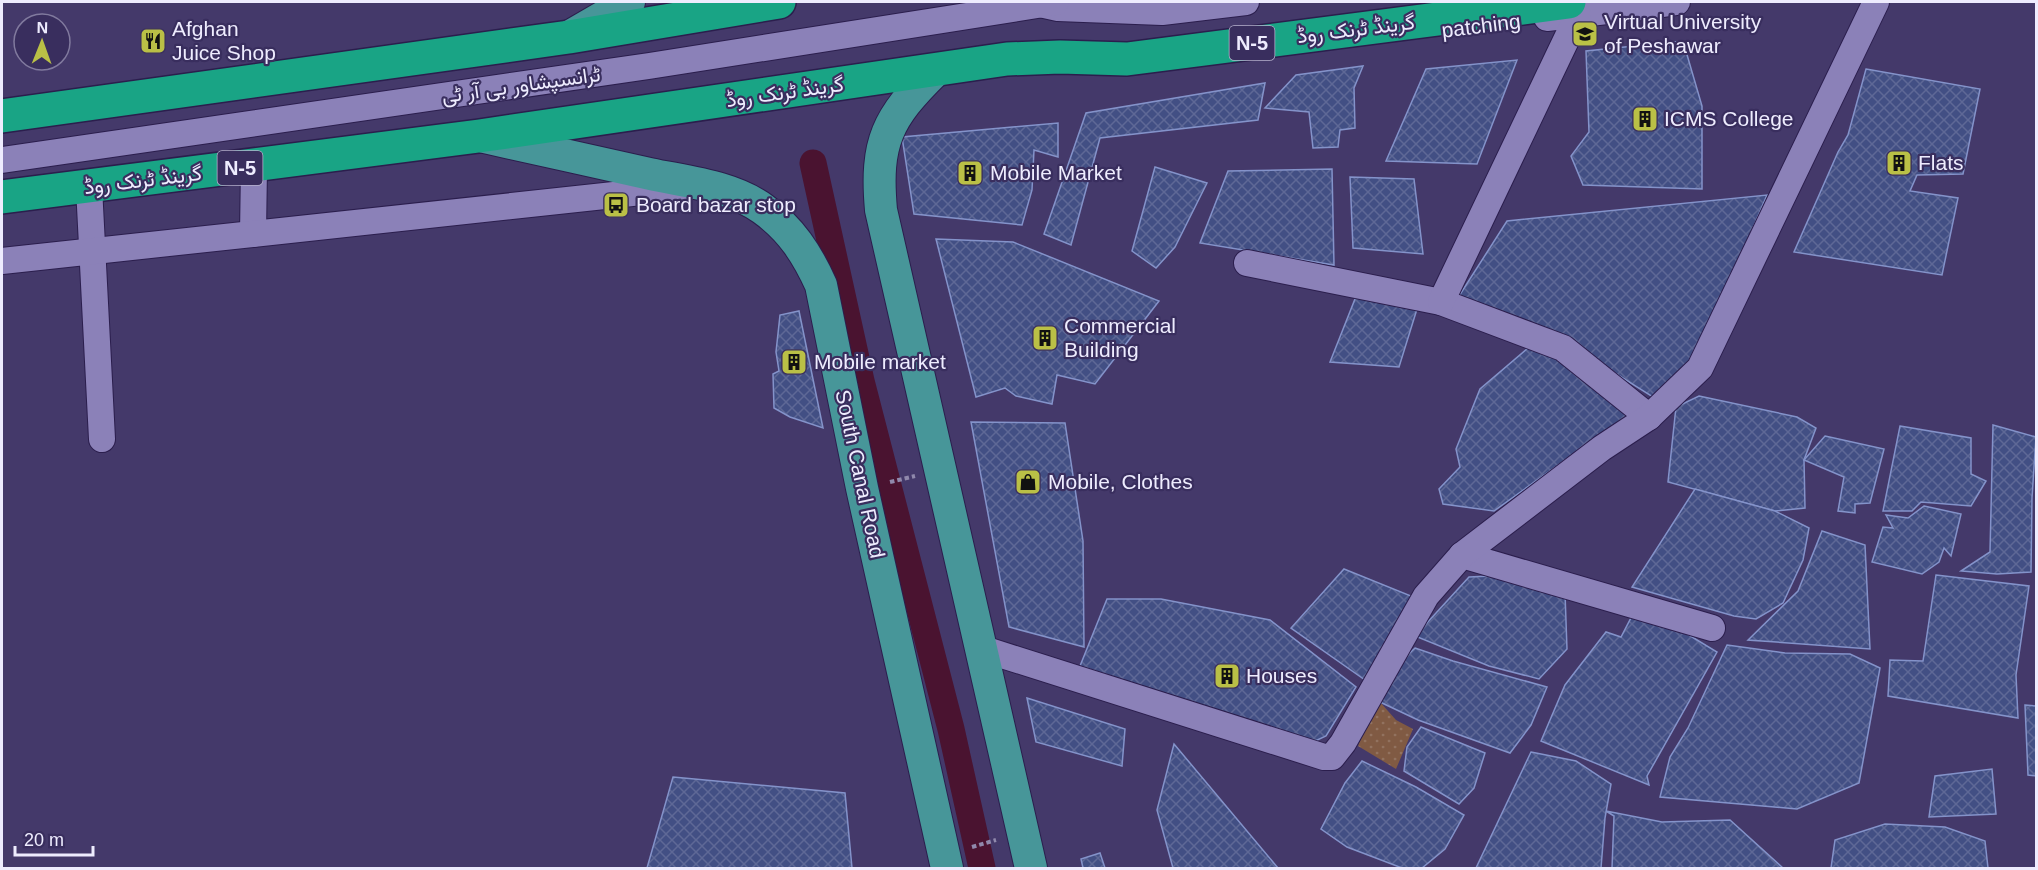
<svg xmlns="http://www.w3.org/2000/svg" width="2038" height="870" font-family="Arial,Vazirmatn,sans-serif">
	<defs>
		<pattern id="grass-dots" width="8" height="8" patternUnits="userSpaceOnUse" patternTransform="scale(1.5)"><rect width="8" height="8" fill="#805a43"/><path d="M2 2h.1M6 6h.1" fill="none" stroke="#92725f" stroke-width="1.8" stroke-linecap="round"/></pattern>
		<pattern id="building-cross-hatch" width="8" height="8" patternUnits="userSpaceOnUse" patternTransform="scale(1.5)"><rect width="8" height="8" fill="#424f84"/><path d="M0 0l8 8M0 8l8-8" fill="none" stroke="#5e6896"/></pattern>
	</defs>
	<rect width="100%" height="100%" fill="#44396a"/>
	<path fill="url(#grass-dots)" d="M1380,702l16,18 17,9 -17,40 -38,-23 13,-37z"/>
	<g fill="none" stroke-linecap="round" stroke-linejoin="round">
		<path stroke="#4a1330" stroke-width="27" d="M813,163l48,218 90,348 31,139"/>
	</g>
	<g fill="url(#building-cross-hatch)" stroke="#8493ca" stroke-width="1.5">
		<path d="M1683,41l19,65v83l-119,-4 -12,-29 18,-24 -3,-81z"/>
		<path d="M1517,60l-40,104 -91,-3 40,-92z"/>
		<path d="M1363,66l-9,22 1,40 -15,2 -2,17 -25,1 -4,-36 -44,-4 31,-33z"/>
		<path d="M1866,69l114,20 -17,85 -46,1 -7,16 48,7 -16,77 -148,-23 44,-100 10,-17z"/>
		<path d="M1265,83l-7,37 -158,18 -29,107 -27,-11 42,-121z"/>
		<path d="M1058,123v34l-24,-7 -2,40 -10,35 -108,-11 -12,-77z"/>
		<path d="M1155,167l52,16 -32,64 -19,21 -24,-17z"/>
		<path d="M1332,169l2,96 -134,-22 28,-72z"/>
		<path d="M1350,177l64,2 9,75 -70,-6z"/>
		<path d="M1767,195l-80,187 -31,17 -57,-36 -140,-67 48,-75z"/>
		<path d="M936,239l77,3 146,59 -64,83 -38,-9 -5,29 -36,-8 -11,-8 -29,9z"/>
		<path d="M1357,294l60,15 -18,58 -69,-5z"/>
		<path d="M799,311l24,117 -33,-11 -16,-9 -1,-34 6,-3 -3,-19 4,-37z"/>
		<path d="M1528,348l44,7 66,53 -144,103 -51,-7 -4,-15 21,-22 -4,-18 24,-60z"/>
		<path d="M1699,396l98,21 19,11 -12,32 1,48 -30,3 -107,-29 8,-75z"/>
		<path d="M971,422l94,1 18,118 1,106 -75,-20z"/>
		<path d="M1993,425l43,12 -4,61 -1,74 -34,2 -36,-3 29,-19z"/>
		<path d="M1900,426l71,12v36l15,7 -15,25 -50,-4 -9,9h-29z"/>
		<path d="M1825,436l59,13 -14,54 -15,1v9l-17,-2 6,-34 -40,-17z"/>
		<path d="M1695,489l80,22 34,17 -6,32 -20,43 -27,16 -22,-3 -102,-29z"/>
		<path d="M1924,506l37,8 -10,42 -7,-8 -5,14 -17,12 -50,-12 11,-35 10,1 -7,-13 22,3z"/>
		<path d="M1822,531l43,14 5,104 -122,-9 50,-49z"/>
		<path d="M1344,569l72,29 -51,82 -74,-52z"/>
		<path d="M1512,575l53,18 2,56 -28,30 -50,-13 -74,-30 54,-59z"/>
		<path d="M1936,575l93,11 -13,89 2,43 -130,-22 2,-36 33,1z"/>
		<path d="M1107,599h54l109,21 86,67 -30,49 -15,7 -231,-77z"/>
		<path d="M1633,614l41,12 43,26 -70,124 2,9 -108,-44 24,-56 41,-53 15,5z"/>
		<path d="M1727,645l58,8 65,1 30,14 -21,115 -62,26 -137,-12 10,-40 18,-29z"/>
		<path d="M1415,648l38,13 94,26 -16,38 -21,28 -92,-33 -38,-18 12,-32z"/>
		<path d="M1027,698l98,31 -3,37 -86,-24z"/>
		<path d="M2025,705l11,1v70l-8,-1z"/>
		<path d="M1421,727l64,26 -11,35 -15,16 -55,-33 3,-24z"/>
		<path d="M1174,744l104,124h-105l-16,-58z"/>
		<path d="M1531,752l45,9 35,23 -6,34 -4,50h-125z"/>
		<path d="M1362,761l54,26 48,28 -19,34 -23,19h-20l-55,-21 -26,-18 24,-46z"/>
		<path d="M1992,769l4,45 -67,3 6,-41z"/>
		<path d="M673,777l172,16 7,75h-205z"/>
		<path d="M1606,811l56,11 68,-2 53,48h-171l2,-52z"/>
		<path d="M1885,824l60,3 40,14 3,27h-157l4,-28z"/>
		<path d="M1100,853l5,15h-22l-2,-9z"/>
	</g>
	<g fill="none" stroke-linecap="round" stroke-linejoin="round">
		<g stroke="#2b1e4d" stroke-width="28">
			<g id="minor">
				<path d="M1040,4l18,4 104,4 84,-10"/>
				<path d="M1650,6l27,-4"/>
				<path d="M1547,18l103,-12v-4"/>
				<path d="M2,160l647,-94 407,-64"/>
				<path d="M89,187l13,252"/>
				<path d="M253,234l1,-67"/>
				<path d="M2,261l686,-74"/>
				<path d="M1247,263l194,39 122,46 86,69"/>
				<path d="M1441,302l137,-287"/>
				<path d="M1462,555l250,73"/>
				<path d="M980,648l344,109h8l11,-14 83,-147 36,-41 140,-107 47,-31 51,-49 176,-366"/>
			</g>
		</g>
		<g stroke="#2b1e4d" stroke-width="34">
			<g id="major">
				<path d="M572,35l57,-33"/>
				<path d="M935,71c-48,47 -60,71 -54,139l150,658"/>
				<path d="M484,137c55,12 111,25 166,37 37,8 82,12 113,35 28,20 44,45 58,76l41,203 85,380"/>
			</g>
		</g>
		<g stroke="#2b1e4d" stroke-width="36">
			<g id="highway">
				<path d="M2,116l567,-79 210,-35"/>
				<path d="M2,197l477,-61 528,-77 53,-2 67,2 442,-57"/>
			</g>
		</g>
		<g stroke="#9089ac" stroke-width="4" stroke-dasharray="4.5 3" stroke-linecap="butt">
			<path d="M890,482l25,-6"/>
			<path d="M972,847l24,-7"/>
		</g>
		<use href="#minor" stroke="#8b81b8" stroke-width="26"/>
		<use href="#major" stroke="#479699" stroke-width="32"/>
		<use href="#highway" stroke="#19a485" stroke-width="33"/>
	</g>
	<defs>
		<g id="university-square" transform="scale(1.35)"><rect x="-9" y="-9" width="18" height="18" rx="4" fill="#bac046" stroke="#392e5e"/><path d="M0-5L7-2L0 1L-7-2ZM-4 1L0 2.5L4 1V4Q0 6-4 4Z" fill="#111"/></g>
		<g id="restaurant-square" transform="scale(1.35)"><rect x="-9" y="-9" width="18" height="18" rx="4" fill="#bac046" stroke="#392e5e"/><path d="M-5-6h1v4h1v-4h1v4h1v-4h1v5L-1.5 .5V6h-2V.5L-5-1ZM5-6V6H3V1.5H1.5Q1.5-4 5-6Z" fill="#111"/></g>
		<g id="building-square" transform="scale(1.35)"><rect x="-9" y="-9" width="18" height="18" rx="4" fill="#bac046" stroke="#392e5e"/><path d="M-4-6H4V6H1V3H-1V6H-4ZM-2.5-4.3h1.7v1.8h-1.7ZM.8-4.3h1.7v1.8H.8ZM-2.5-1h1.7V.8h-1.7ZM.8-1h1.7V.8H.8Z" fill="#111"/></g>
		<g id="bus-square" transform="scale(1.35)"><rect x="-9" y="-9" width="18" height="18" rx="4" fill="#bac046" stroke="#392e5e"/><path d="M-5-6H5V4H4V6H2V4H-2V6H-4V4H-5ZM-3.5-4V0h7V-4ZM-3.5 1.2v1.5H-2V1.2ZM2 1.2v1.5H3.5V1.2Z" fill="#111"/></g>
		<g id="shop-square" transform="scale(1.35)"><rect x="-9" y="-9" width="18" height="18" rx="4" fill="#bac046" stroke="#392e5e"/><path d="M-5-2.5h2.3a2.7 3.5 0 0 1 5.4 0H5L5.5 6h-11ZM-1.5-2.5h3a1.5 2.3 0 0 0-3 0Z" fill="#111"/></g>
	</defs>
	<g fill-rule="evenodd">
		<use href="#university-square" x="1585" y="34"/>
		<use href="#restaurant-square" x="153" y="41"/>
		<use href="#building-square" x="1645" y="119"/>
		<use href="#building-square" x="1899" y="163"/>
		<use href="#building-square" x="970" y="173"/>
		<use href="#bus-square" x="616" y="205"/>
		<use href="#building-square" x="1045" y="338"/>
		<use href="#building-square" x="794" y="362"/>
		<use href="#shop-square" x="1028" y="482"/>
		<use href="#building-square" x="1227" y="676"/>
	</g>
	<g text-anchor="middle" stroke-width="4.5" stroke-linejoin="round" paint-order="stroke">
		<g fill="#392e5e" stroke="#b8b3ce" stroke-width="1.5">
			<rect x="1229.5" y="26" width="45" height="34" rx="4.5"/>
			<rect x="217.5" y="151" width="45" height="34" rx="4.5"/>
		</g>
		<g font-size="20" font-weight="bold" fill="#eeecfe">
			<text x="1252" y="50">N-5</text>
			<text x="240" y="175">N-5</text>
		</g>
		<g font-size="21" fill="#eeecfe" stroke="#392e5e" text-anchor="start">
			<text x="1604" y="29">Virtual University<tspan x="1604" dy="24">of Peshawar</tspan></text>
			<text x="172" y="36">Afghan<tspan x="172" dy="24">Juice Shop</tspan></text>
			<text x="1664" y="126">ICMS College</text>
			<text x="1918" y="170">Flats</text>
			<text x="990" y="180">Mobile Market</text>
			<text x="636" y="212">Board bazar stop</text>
			<text x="1064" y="333">Commercial<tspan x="1064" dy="24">Building</tspan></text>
			<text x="814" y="369">Mobile market</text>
			<text x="1048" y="489">Mobile, Clothes</text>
			<text x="1246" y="683">Houses</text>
		</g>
		<g font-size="21" fill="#eeecfe" stroke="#392e5e">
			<text transform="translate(1481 26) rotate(-7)" y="7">patching</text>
			<text transform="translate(1356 29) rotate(-7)" y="7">گرینڈ ٹرنک روڈ</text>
			<text transform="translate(521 85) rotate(-8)" y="7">ٹرانسپشاور بی آر ٹی</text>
			<text transform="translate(785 92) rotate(-8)" y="7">گرینڈ ٹرنک روڈ</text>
			<text transform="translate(143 180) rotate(-7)" y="7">گرینڈ ٹرنک روڈ</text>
			<text transform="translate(860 474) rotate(78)" y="7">South Canal Road</text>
		</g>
	</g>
	<rect width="2038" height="870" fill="none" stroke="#eeecfe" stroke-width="6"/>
	<g transform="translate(42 42) rotate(1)"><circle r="28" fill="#392e5e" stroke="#817a9e" stroke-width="1.5"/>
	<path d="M0-4.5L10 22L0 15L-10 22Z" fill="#bac046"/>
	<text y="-9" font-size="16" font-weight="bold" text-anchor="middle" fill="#eeecfe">N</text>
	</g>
	<path d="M15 846v9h78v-9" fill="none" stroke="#eeecfe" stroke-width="3"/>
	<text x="24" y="846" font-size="18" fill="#eeecfe" stroke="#392e5e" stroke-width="4.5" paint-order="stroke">20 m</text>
</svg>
